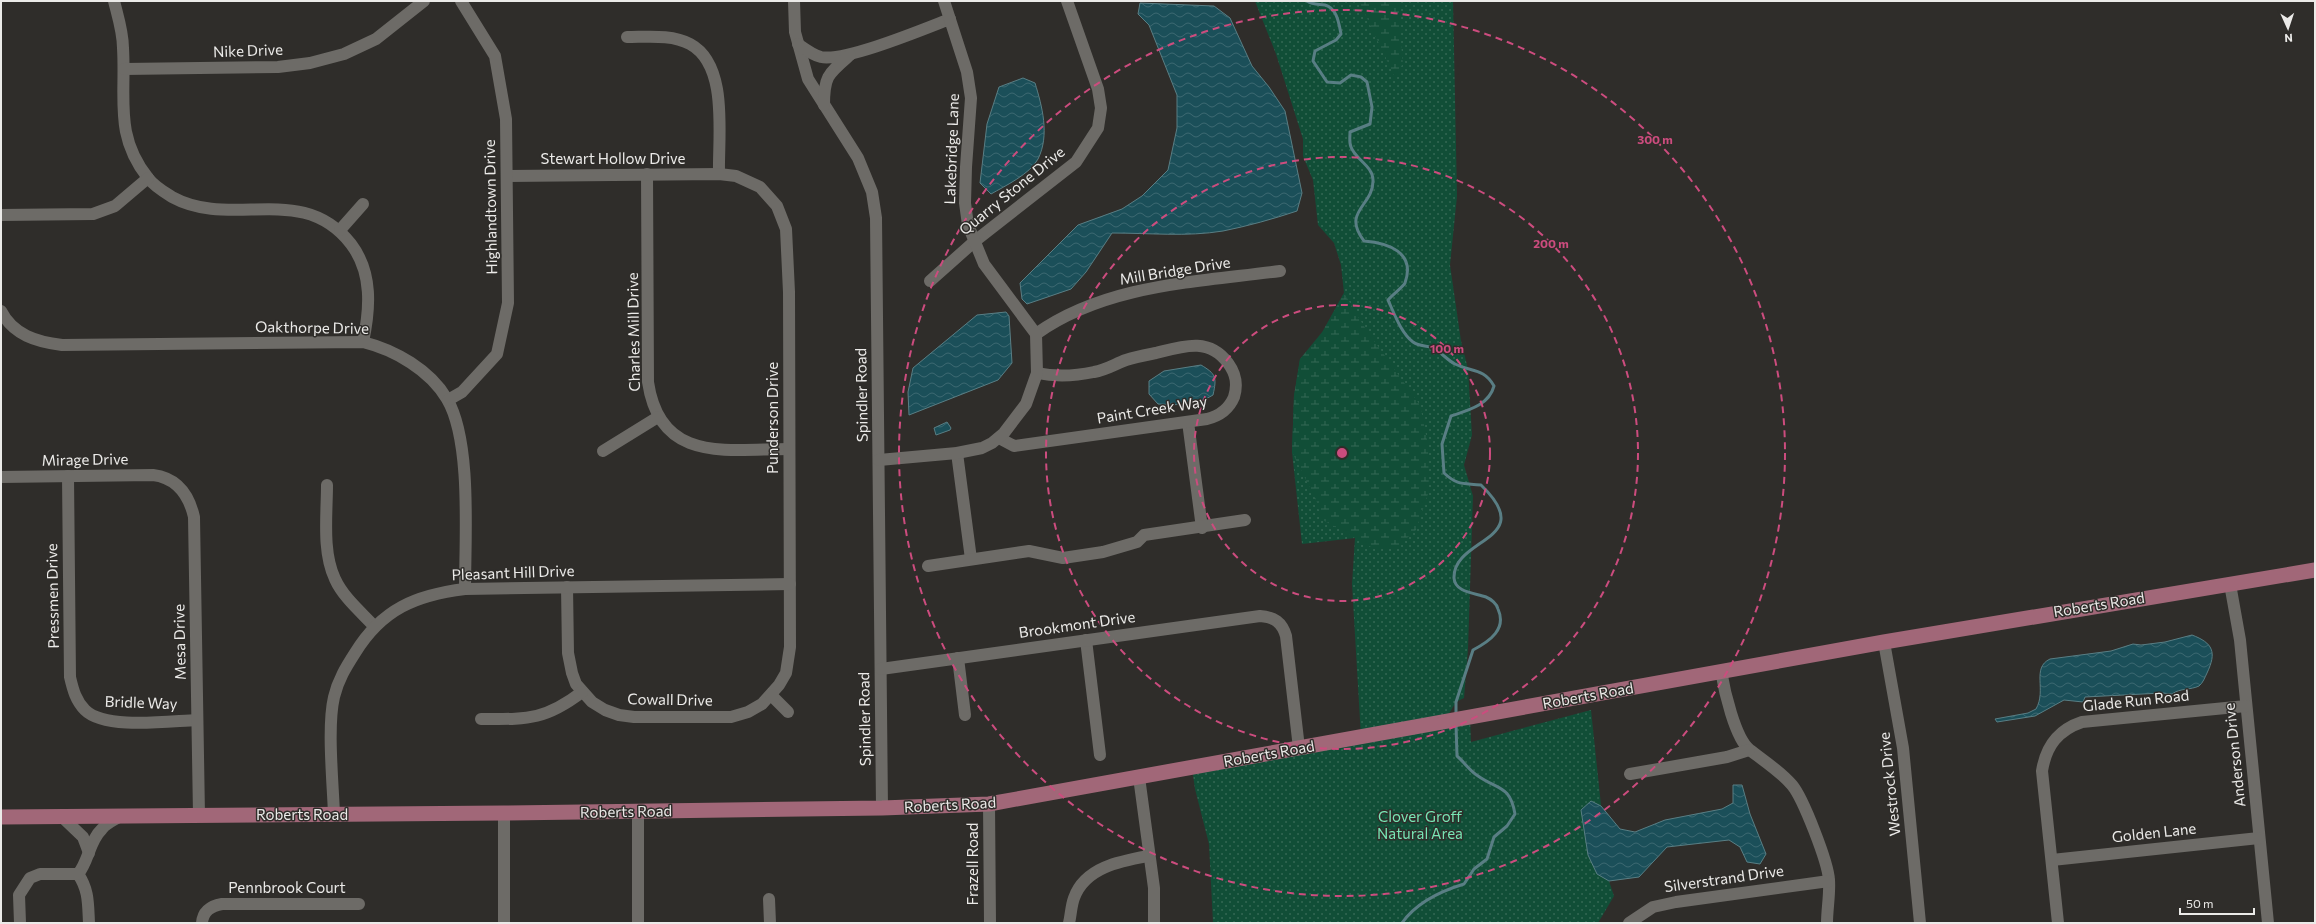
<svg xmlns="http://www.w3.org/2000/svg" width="2316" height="924" font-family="Commissioner,sans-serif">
	<defs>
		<pattern id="grass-dots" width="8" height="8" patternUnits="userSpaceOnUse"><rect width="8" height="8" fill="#114e37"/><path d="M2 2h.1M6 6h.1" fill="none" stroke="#346854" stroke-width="1.8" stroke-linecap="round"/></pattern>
		<pattern id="wetland-marsh" width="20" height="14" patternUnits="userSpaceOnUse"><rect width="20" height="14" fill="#114e37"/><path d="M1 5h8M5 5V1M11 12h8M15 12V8" fill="none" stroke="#346854"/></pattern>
		<pattern id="water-waves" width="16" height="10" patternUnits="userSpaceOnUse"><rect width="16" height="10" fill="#1b4f59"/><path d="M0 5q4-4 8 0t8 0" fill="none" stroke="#3c6871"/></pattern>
	</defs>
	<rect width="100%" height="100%" fill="#2f2d2a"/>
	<path fill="url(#grass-dots)" d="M1255,1h198l4,195 -7,69 11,76 7,28 4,66 -8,30 9,31 -5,153 -4,49 -8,4 -12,20 26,-4 1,24 120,-32 18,171 5,15 -16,27h-385l-4,-79 -14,-55 -3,-21 169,-31 -9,-153 3,-46 -53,6 -10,-92 2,-56 6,-37 18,-19 26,-47 -3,-28 -7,-22 -16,-18 -5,-45 -10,-24v-17l-27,-85z"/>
	<g fill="url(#wetland-marsh)">
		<path d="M1359,1h42l-1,34 3,28 -8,15z"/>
		<path d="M1344,293l21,35 55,77 8,40 1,46 -13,39 -19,17h-26l-50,-28 -4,-17 -25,-50 2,-56 6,-37 23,-28z"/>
	</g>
	<g fill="url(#water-waves)" stroke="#597e84">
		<path d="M1140,3l74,3 16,12 22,48 17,21 16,24 17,82 -5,18c-24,8 -49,15 -74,20 -36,6 -74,2 -111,2l-26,39 -15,17 -44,15 -5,-5 -2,-16 58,-58 44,-16 20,-13 26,-26 9,-42v-33l-28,-70 -11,-11z"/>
		<path d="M1023,78l12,5c7,23 15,52 3,76 -8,15 -33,27 -47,35l-11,-11 7,-59 12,-37z"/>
		<path d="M1006,312l3,4 3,47 -14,17 -89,35 -1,-23 5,-24 64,-53z"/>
		<path d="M1201,365c15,9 16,12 12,30 -18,11 -34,10 -55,9l-9,-10v-13l15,-10z"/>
		<path d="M947,422l4,6 -1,2 -14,5 -2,-7z"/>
		<path d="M2192,635c21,8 25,17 15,38 -2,4 -4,10 -8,13 -8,4 -19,2 -27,8l-10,-1 -77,4 -2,5 -19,-2 -29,16 -38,6 -2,-3 33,-6 8,-4c11,-19 -5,-41 14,-50l61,-8 22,-7 8,1 24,-3z"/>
		<path d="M1733,785h9l8,29 16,40 -6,10 -13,-2 -7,-15 -11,-7 -62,7 -28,30 -30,4 -12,-7 -9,-19 -7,-45 10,-9 10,5 19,23 15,3 30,-12 57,-11 11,-6z"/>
	</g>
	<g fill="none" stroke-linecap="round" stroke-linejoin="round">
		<g stroke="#597e84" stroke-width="3">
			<path d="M1307,1c6,4 11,3 18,4 12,3 14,19 16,29l-5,6 -21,11 -2,10 14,21 13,1 11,-8 10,2 6,5 5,25 -2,17 -20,8c0,5 -1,11 1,15 4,12 22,19 22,33 1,26 -32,31 -9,61 24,2 52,11 41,42 -1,3 -14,13 -17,17 6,13 13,33 25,42 7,5 13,3 20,6 8,4 14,12 22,16 16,8 29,4 39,22 -5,19 -25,24 -43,30l-9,28 2,29c14,13 19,10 37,12 58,56 -28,52 -27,93 1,15 22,15 32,19 5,2 11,7 12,12 9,20 -8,32 -25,41l-17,52v12"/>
			<path d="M1402,923c14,-20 39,-32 62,-39l10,-15 13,-10 7,-22 13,-11 8,-12c-5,-29 -17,-24 -37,-38 -8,-5 -14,-14 -21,-20l-1,-32"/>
		</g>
		<g stroke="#6d6b67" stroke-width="12">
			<path d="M114,1c4,16 9,31 9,47 3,51 -9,87 25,130 6,8 16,14 24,19 60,33 130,-16 179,47 22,29 19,65 12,98"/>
			<path d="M794,1l1,31 13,47 50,79 14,34 4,26 6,590"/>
			<path d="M627,37c20,0 45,-3 63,7 39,21 28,92 29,130"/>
			<path d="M798,44c7,5 15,11 23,13 24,5 103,-28 129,-38"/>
			<path d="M124,69l154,-2 32,-4 34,-9 32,-15 48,-38"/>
			<path d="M824,105c0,-29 4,-31 26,-50"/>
			<path d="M647,174l1,208c12,82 79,67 141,67"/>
			<path d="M507,176l212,-2 17,2 24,11 17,19 9,23 3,63 1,355 -4,26 -7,12 -17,19 -14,8 -17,5h-97l-15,-2 -14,-5 -13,-8 -16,-18 -4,-11 -4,-20 -1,-66"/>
			<path d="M1,215l92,-1 22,-8 33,-28"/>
			<path d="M340,230l23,-26"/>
			<path d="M930,281l45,-40 101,-79 22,-34 3,-20 -3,-19 -31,-88"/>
			<path d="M1,311c12,24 36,31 61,34l301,-3c32,8 67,28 84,57 25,42 18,140 18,190"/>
			<path d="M1036,334c70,-50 162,-52 244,-63"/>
			<path d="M448,400l14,-8 35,-38 11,-51 -2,-184 -11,-63 -34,-55"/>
			<path d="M1188,422l14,106"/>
			<path d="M999,438l15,8 193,-27c12,-3 22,-10 27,-22 4,-13 2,-23 -6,-34 -19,-26 -45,-17 -72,-10 -10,2 -21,4 -30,7 -11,4 -20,10 -32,12 -19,4 -38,5 -57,1"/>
			<path d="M603,451l55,-34"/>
			<path d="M957,453l14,106"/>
			<path d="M879,460l78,-7 25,-5 10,-5 12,-10 22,-29 11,-31 -1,-39 -52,-70 -16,-39 -3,-22 1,-36 5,-69 -4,-26 -23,-71"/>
			<path d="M68,476l2,201c3,13 6,24 15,33 20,20 84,11 112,10"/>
			<path d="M1,477l152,-2c24,3 36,20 41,42l5,298"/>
			<path d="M327,485c0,29 -5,67 8,94 8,18 26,33 39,47"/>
			<path d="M928,566l101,-15 34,7 40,-6 34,-10 7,-7 101,-15"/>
			<path d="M2230,584l10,56 28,283"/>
			<path d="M1086,640l14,115"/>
			<path d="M1884,642l19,106 17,175"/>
			<path d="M958,658l7,57"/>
			<path d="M881,669l379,-53c14,1 22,6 26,20l13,112"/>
			<path d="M1721,671c3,18 14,68 29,79 14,11 30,21 42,35 11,13 36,77 37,95 1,14 -2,29 -2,43"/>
			<path d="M771,695l17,17"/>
			<path d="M481,719c45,0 63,2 101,-27"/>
			<path d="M1630,774l97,-17 22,-7"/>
			<path d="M1139,777l15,111v35"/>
			<path d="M989,804l1,119"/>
			<path d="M638,812v111"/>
			<path d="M504,813v110"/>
			<path d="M334,815c-1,-32 -7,-88 0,-118 4,-17 12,-30 21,-44 27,-44 61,-58 110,-64l325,-5"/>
			<path d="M61,816l22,21 6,16"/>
			<path d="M2052,860l207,-22"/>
			<path d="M78,874c11,16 10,30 11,49"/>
			<path d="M769,899l1,24"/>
			<path d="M20,923l-1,-28 11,-17 10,-4h38c11,-13 11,-33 24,-45 4,-6 13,-9 18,-13"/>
			<path d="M202,923c1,-12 9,-17 20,-19h137"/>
			<path d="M1069,923c2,-8 2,-17 5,-25 11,-31 47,-37 75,-42"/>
			<path d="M1629,923l24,-16 23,-5 153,-21"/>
			<path d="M2058,923l-16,-152c4,-25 16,-41 40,-49l164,-16"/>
		</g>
		<path stroke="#a16778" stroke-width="15" d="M1,817l503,-4 378,-5 107,-4 895,-162 431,-72"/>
	</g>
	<g fill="none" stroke="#cc4c7e" stroke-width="2" stroke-dasharray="7 5">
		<circle cx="1342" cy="453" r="148"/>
		<circle cx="1342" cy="453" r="296"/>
		<circle cx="1342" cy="453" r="443"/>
	</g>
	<g text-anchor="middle" stroke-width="3" stroke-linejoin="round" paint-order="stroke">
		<g font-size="15" fill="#ebeae8" stroke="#2f2d2a">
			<text transform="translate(248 51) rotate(-2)" y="5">Nike Drive</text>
			<text transform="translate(952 149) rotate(-88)" y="5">Lakebridge Lane</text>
			<text x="613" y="164">Stewart Hollow Drive</text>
			<text transform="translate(1012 191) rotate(-39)" y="5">Quarry Stone Drive</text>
			<text transform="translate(491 207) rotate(-91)" y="5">Highlandtown Drive</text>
			<text transform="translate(1175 271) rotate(-9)" y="5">Mill Bridge Drive</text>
			<text transform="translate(312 328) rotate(1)" y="5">Oakthorpe Drive</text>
			<text transform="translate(634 332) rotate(-91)" y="5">Charles Mill Drive</text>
			<text transform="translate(862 395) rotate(-91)" y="5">Spindler Road</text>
			<text transform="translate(1152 410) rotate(-9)" y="5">Paint Creek Way</text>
			<text transform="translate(773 418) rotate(-90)" y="5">Punderson Drive</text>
			<text transform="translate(85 460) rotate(-1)" y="5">Mirage Drive</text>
			<text transform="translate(513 573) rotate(-2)" y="5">Pleasant Hill Drive</text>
			<text transform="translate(53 596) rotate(-91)" y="5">Pressmen Drive</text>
			<text transform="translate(2099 605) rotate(-9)" y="5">Roberts Road</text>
			<text transform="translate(1077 625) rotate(-8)" y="5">Brookmont Drive</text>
			<text transform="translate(180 642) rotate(-91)" y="5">Mesa Drive</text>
			<text transform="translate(1588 696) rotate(-10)" y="5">Roberts Road</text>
			<text transform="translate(670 700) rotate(1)" y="5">Cowall Drive</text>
			<text transform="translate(2136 701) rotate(-6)" y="5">Glade Run Road</text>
			<text transform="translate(141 703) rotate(2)" y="5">Bridle Way</text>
			<text transform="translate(865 719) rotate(-91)" y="5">Spindler Road</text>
			<text transform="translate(1269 754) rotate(-10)" y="5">Roberts Road</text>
			<text transform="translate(2235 755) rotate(-96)" y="5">Anderson Drive</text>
			<text transform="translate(1890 784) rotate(-96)" y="5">Westrock Drive</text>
			<text transform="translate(950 805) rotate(-3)" y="5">Roberts Road</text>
			<text transform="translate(626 812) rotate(-1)" y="5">Roberts Road</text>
			<text x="302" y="820">Roberts Road</text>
			<text transform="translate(2154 833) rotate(-6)" y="5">Golden Lane</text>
			<text transform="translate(973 864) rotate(-90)" y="5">Frazell Road</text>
			<text transform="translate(1724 879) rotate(-8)" y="5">Silverstrand Drive</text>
			<text x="287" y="893">Pennbrook Court</text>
		</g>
		<g font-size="15" fill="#78e6b5" stroke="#2f2d2a">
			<text x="1420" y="822">Clover Groff<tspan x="1420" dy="17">Natural Area</tspan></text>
		</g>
	</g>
	<circle cx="1342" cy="453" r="6" fill="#cc4c7e" stroke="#2f2d2a" stroke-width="2"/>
	<g font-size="12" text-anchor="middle" font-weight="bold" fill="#cc4c7e" stroke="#2f2d2a" stroke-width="3" stroke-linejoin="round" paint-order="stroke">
		<text x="1655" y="144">300 m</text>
		<text x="1551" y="248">200 m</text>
		<text x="1447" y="353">100 m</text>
	</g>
	<rect width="2316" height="924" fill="none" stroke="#ebeae8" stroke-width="4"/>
	<g transform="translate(2288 28) rotate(177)" stroke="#2f2d2a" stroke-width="3" paint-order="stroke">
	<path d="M0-3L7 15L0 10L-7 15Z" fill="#ebeae8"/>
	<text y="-6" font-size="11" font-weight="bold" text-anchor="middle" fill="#ebeae8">N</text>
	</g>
	<path d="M2180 908v6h74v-6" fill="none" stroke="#ebeae8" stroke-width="2"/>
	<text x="2186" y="908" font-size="12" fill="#ebeae8" stroke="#2f2d2a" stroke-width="3" paint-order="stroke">50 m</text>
</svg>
